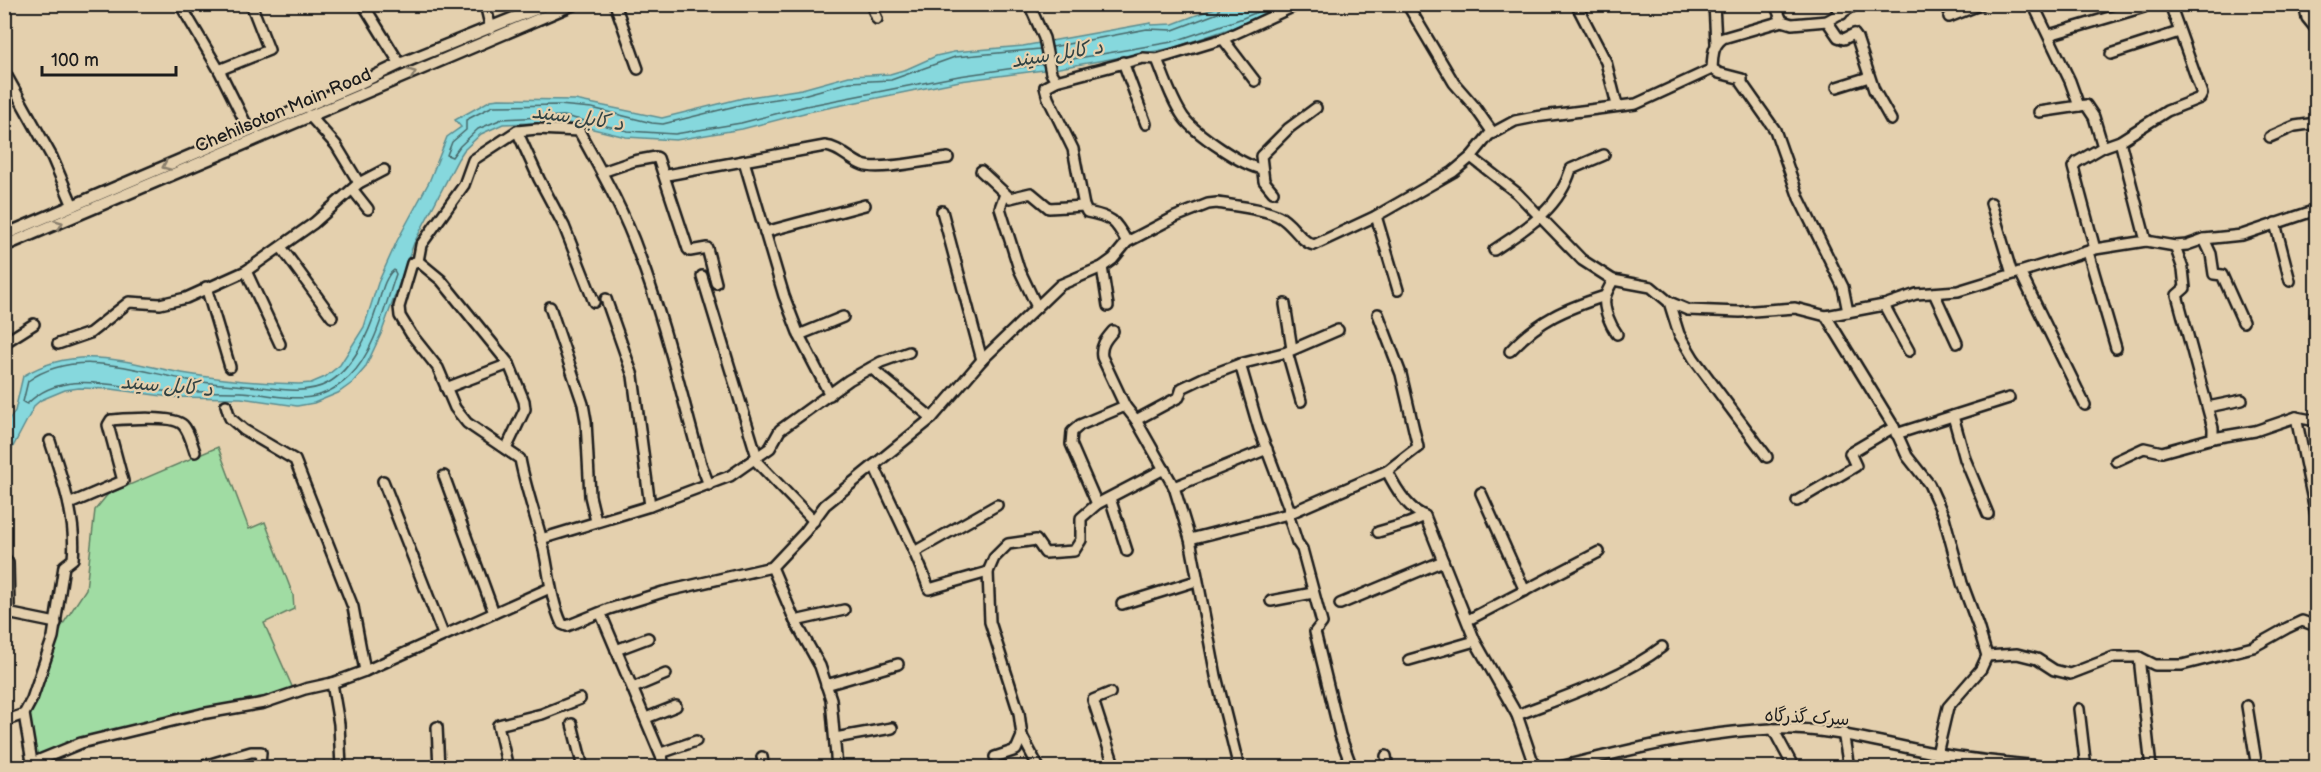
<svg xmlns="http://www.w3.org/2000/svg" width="2321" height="772" font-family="'Balsamiq Sans','Playpen Sans Arabic',sans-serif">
	<rect width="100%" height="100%" fill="#e4d0ae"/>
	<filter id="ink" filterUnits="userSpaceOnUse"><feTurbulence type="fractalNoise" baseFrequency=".0167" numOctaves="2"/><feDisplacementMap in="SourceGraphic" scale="12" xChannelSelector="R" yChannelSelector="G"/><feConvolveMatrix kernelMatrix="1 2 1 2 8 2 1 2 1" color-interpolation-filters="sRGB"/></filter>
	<g filter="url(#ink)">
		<path fill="#a0dca3" stroke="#5e7c60" stroke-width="1.5" d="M218,447l31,82 16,-7 28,73 1,14 -30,14 30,68 -260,68 -6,-44 31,-85 27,-41 9,-79 13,-16z"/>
		<path fill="#86d8dd" stroke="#5c8d90" stroke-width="1.5" d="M1223,5h64l-23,12 -91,31 -114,20 -99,13 -152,31 -66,17 -66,11 -50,-3 -62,-15 -61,2 -22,10 -17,16 -6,9 -44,84 -33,91 -16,34 -13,15 -14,10 -24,10 -17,3 -56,-8 -71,-1 -59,-8 -32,-1 -14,2 -24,10 -6,5 -30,57v-36l10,-15 8,-35c56,-34 107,-12 165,-2 36,6 74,9 111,10l12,-1 14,-6 15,-12 24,-38 14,-44 19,-42 32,-59 18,-45 14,-10 -6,-7 36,-20 8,-1 76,1 87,18 81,-20 59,-9 47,-13 41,-2 17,-5 29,-13 18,-4 69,-6 128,-23v2l22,-1z"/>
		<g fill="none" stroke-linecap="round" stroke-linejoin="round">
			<g stroke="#466769" stroke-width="1.5">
				<path d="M1052,47l95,-18 26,1 45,-17 3,-9"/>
				<path d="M1040,49l-85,8 -64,23 -41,2 -47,13 -59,9 -81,20 -11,-1 -60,-15 -33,-3 -66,1 -27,14v10l-14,12 -5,13 5,2 8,-11 18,-17 24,-10 62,-3 64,15 47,3 66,-11 65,-17 153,-30 84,-12"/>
				<path d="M1055,62l117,-20 71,-24 33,-14"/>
				<path d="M394,270l2,4c-11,32 -22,80 -47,103 -36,34 -67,17 -109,15 -26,-1 -52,1 -78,-1 -44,-3 -99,-24 -135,13l-4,-2 5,-21c48,-34 108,-10 160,-1 24,4 48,5 73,7 22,3 47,7 67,-4 25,-14 41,-50 49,-76 4,-11 7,-30 17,-37z"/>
			</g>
			<g stroke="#1c1c1c" stroke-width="14">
				<g id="minor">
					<path d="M180,4l39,66 30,60"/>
					<path d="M363,4l37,60"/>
					<path d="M485,4l6,25"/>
					<path d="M615,4l23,65"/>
					<path d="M871,4l6,15"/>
					<path d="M1029,4l15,34 7,35 5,8"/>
					<path d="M1407,4l47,79 20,23 19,27"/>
					<path d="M1576,4l30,58 11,43"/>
					<path d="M1714,4l2,39"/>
					<path d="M1775,4l7,17"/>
					<path d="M1834,4l8,10"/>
					<path d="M2033,4l37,77 9,25"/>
					<path d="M2304,4l3,14 9,11"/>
					<path d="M1949,17l33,-13"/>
					<path d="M1827,21l11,16 6,2 10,-5 3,4 17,52 17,30"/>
					<path d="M2049,35l95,-28"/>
					<path d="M1223,39l32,42"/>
					<path d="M2111,54l68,-22"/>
					<path d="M1157,59c8,20 15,42 27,59 12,16 59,48 78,51"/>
					<path d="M1123,62l23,62"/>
					<path d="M1712,69l7,4 23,6v4l33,47 24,68 44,89 5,25"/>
					<path d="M1712,69c1,-13 0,-23 11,-31l59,-17 10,3 35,-3 30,-17"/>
					<path d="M219,70l50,-20 -18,-46"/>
					<path d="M4,71l48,86 21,49"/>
					<path d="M1837,87l32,-10"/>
					<path d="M2039,112l47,-7 8,12 9,30"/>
					<path d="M309,115l27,30 23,38"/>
					<path d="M517,131l22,48 25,47 30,76"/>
					<path d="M2270,137l25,-11 21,-3"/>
					<path d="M2120,141l26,100"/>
					<path d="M1471,157l46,36 65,67 31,20 38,7 18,15 19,8 52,2 55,-4 31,8 58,-11 32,-11 42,-3 137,-42 51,-8 29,5 12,-1 17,-6 38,-4 74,-25"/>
					<path d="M744,161l40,135 15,39 31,60"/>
					<path d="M981,171l29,27 21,-5 18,15 35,-2"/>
					<path d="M602,172l32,-11 22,-4 2,1 30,91 2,2 17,-3 9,35"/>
					<path d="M667,175l158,-29c15,1 24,14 38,19 16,6 66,-5 85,-7"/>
					<path d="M353,190l15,19"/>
					<path d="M1273,192l-9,-11 -3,-25 28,-28 27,-20"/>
					<path d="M1005,194l-5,14 19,61 18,38"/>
					<path d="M1991,203l21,71"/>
					<path d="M942,211l40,149"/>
					<path d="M1376,216l22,74"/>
					<path d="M2275,223l15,58"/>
					<path d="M765,232l100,-27"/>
					<path d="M2204,239l7,15 3,20 8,1 21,47"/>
					<path d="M1127,242c-12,-22 -15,-25 -40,-30l-3,-6 -11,-57 -25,-51 -3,-11 11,-6 87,-23 14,1 66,-20 76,-35"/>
					<path d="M281,247l51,70"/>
					<path d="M2095,249l-22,-82 4,-5 26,-15 17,-6 47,-30 33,-13 2,-4 -32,-90"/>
					<path d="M1494,250c33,-22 65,-41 77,-81l33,-14"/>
					<path d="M2088,252l28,96"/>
					<path d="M418,261l23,19 68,84 15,37 1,8 -19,40"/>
					<path d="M1102,267l6,39"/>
					<path d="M246,271l34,73"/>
					<path d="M2020,272l65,133"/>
					<path d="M702,276l55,181"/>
					<path d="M1613,280c-2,5 -7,12 -8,18 -2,11 6,28 12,36"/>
					<path d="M206,287l24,80"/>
					<path d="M1934,293l23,50"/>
					<path d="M606,299l27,77 17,130"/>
					<path d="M1669,302l10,32 15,25 73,98"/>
					<path d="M1285,304l7,45"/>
					<path d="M1884,305l25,46"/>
					<path d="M550,307l33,97 3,17 4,75 6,25"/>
					<path d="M1378,314l23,60 17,73 -31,24"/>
					<path d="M1826,316l68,111 13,29 22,28 15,33 18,66 16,43 9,30 -6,13 -33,38 -11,47"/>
					<path d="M1113,331c-7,8 -13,15 -11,26l23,49 11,14 38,67 16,52 26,137 23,92"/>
					<path d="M799,335l44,-18"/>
					<path d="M4,343l30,-19"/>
					<path d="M58,344l32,-11 39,-31 31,2 26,-6 60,-27 68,-48 45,-40 25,-13"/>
					<path d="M1510,351c30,-32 55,-42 95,-55"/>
					<path d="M1287,352l14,49"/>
					<path d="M1240,364l19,65 31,82"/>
					<path d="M871,368l61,50"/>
					<path d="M446,388l63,-24"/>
					<path d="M226,405l4,13 14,12 51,30 58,147 12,64"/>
					<path d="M2208,407l34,-7"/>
					<path d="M1953,416l12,43 23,55"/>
					<path d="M2296,417l20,98"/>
					<path d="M1136,420l43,-23 3,-9 21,-10 37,-14 47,-12 51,-22"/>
					<path d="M1896,434l113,-36"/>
					<path d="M2213,438l42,-7 41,-14 20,4"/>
					<path d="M754,459l60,62"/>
					<path d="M2116,461l28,-13 18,4 51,-14v-10l-36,-133 8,-7 -2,-19 -8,-23"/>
					<path d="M874,465c18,42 40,81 55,124l59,-17"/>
					<path d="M444,476l50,137"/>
					<path d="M383,481l60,153"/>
					<path d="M709,485l-8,-21c-20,-70 -36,-142 -62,-210 -15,-43 -38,-83 -60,-123l-42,-2 -20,2 -44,29 -9,25 -43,60 -3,16 -6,2 -13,44 1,9 11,18 27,34 17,40 12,15 53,36c5,27 14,52 21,78 8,29 8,59 21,87l5,2 42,-17 54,-17 109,-25 33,-35 20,-27 107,-87 50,-58 78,-75 42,-18 11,-8 14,-17 48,-25 33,-13 9,-1c18,3 45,5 61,13 14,6 22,26 36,29l62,-29 77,-44 18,-15 18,-22 26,-14 20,-4 101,-13 76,-35"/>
					<path d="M1174,487l93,-38"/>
					<path d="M1481,493l44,98"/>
					<path d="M1110,498l17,53"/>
					<path d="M1797,501l59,-35 -6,-13 44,-26"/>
					<path d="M69,504l54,-23 -15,-56 3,-5c14,-1 63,-5 72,5 6,6 9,19 12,27"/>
					<path d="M1097,504l-26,-60 1,-12 8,-7 45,-19"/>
					<path d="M1288,514l9,28 5,7 20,74 -7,9 25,103 12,33"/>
					<path d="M1378,532l31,-9 16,-7"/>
					<path d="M541,539l109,-33 80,-30 40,-28 10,-18 69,-50 32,-18 28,-10"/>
					<path d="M1190,539l98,-25 99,-43c8,16 21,39 38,45l50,125 42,74 18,53"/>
					<path d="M916,551l81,-46"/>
					<path d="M4,557l4,6 1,44 3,7 44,9"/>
					<path d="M772,567l23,54 25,45 11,33 6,69"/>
					<path d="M1271,601l42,-8"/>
					<path d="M1122,604l74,-23"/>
					<path d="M1340,604l103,-43"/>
					<path d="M601,614l65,154"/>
					<path d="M1468,620l131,-68"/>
					<path d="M795,621l49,-11"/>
					<path d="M616,650l32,-12"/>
					<path d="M1987,656l30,-2 20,5 17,11 16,4 44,-17h25l16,8h27l71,-18 34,-19 15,-7 14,5"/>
					<path d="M2139,657l12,111"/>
					<path d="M1409,660l66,-19"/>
					<path d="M332,683l7,41 2,44"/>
					<path d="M826,685l72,-21"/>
					<path d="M633,688l33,-14"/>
					<path d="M1110,693l-17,7 22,68"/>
					<path d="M2247,706l10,62"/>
					<path d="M2079,709l7,59"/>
					<path d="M1517,715c49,-19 103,-36 145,-68"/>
					<path d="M646,718l30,-12"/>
					<path d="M4,719l9,-1 11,-4"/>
					<path d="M572,724l11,44"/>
					<path d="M437,727l2,41"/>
					<path d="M1773,729l21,39"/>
					<path d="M1843,732l6,36"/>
					<path d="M835,738l57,-10"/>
					<path d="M661,753l35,-12"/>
					<path d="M1386,756l2,12"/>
					<path d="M762,757l2,11"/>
					<path d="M995,757l21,-7 6,-14"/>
					<path d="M32,762l-8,-48 8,-15 21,-62 11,-71 9,-7c4,-41 -11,-80 -23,-118"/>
					<path d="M20,768l61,-25 120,-29 63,-11 41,-14 27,-6 33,-12 185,-83"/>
					<path d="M197,768l54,-16h10l-1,16"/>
					<path d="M508,768l-10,-43 44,-11 38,-15"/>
					<path d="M1039,768l-17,-32 -3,-23 -29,-91 -2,-50 6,-14 14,-14 28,-4 9,13 29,-2 7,-11v-22l16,-14 67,-35"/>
					<path d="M1556,768c71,-18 143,-36 216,-39 57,-2 107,14 162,24 40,8 82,10 123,15"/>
				</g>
			</g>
			<g stroke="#1c1c1c" stroke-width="15">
				<g id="major">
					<path d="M4,235l352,-150 44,-21 148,-60"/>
					<path d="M4,246l570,-242"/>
				</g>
			</g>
			<use href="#minor" stroke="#e4d0ae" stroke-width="9"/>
			<use href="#major" stroke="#e4d0ae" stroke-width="10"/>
		</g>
		<defs><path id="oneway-chevron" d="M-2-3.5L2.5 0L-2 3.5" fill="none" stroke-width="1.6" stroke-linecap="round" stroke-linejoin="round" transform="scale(1.5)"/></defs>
		<g stroke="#8a7f6c">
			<use href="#oneway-chevron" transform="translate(412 73) rotate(-22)"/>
			<use href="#oneway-chevron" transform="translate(166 166) rotate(156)"/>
			<use href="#oneway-chevron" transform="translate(59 224) rotate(-22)"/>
		</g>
	</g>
	<g text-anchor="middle" stroke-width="4.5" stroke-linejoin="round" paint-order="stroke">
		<g font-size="18" fill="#1c1c1c" stroke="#e4d0ae">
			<text transform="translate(283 110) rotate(-23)" y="6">Chehilsoton Main Road</text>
			<text transform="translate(1807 717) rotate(3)" y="6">سرک گذرگاه</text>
		</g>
		<g font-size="20" font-style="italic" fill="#314243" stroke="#e4d0ae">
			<text transform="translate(1057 53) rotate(-9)" y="7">د کابل سيند</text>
			<text transform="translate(578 117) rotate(8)" y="7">د کابل سيند</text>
			<text transform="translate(167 385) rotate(5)" y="7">د کابل سيند</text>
		</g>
	</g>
	<rect width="2321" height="772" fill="none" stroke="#e4d0ae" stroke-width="24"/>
	<rect x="12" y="12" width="2297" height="748" fill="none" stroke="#1c1c1c" stroke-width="2" filter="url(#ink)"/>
	<path d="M42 66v9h134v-9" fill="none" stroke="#1c1c1c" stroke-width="3"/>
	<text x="51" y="66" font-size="18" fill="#1c1c1c" stroke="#e4d0ae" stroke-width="4.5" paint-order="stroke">100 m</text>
</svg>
